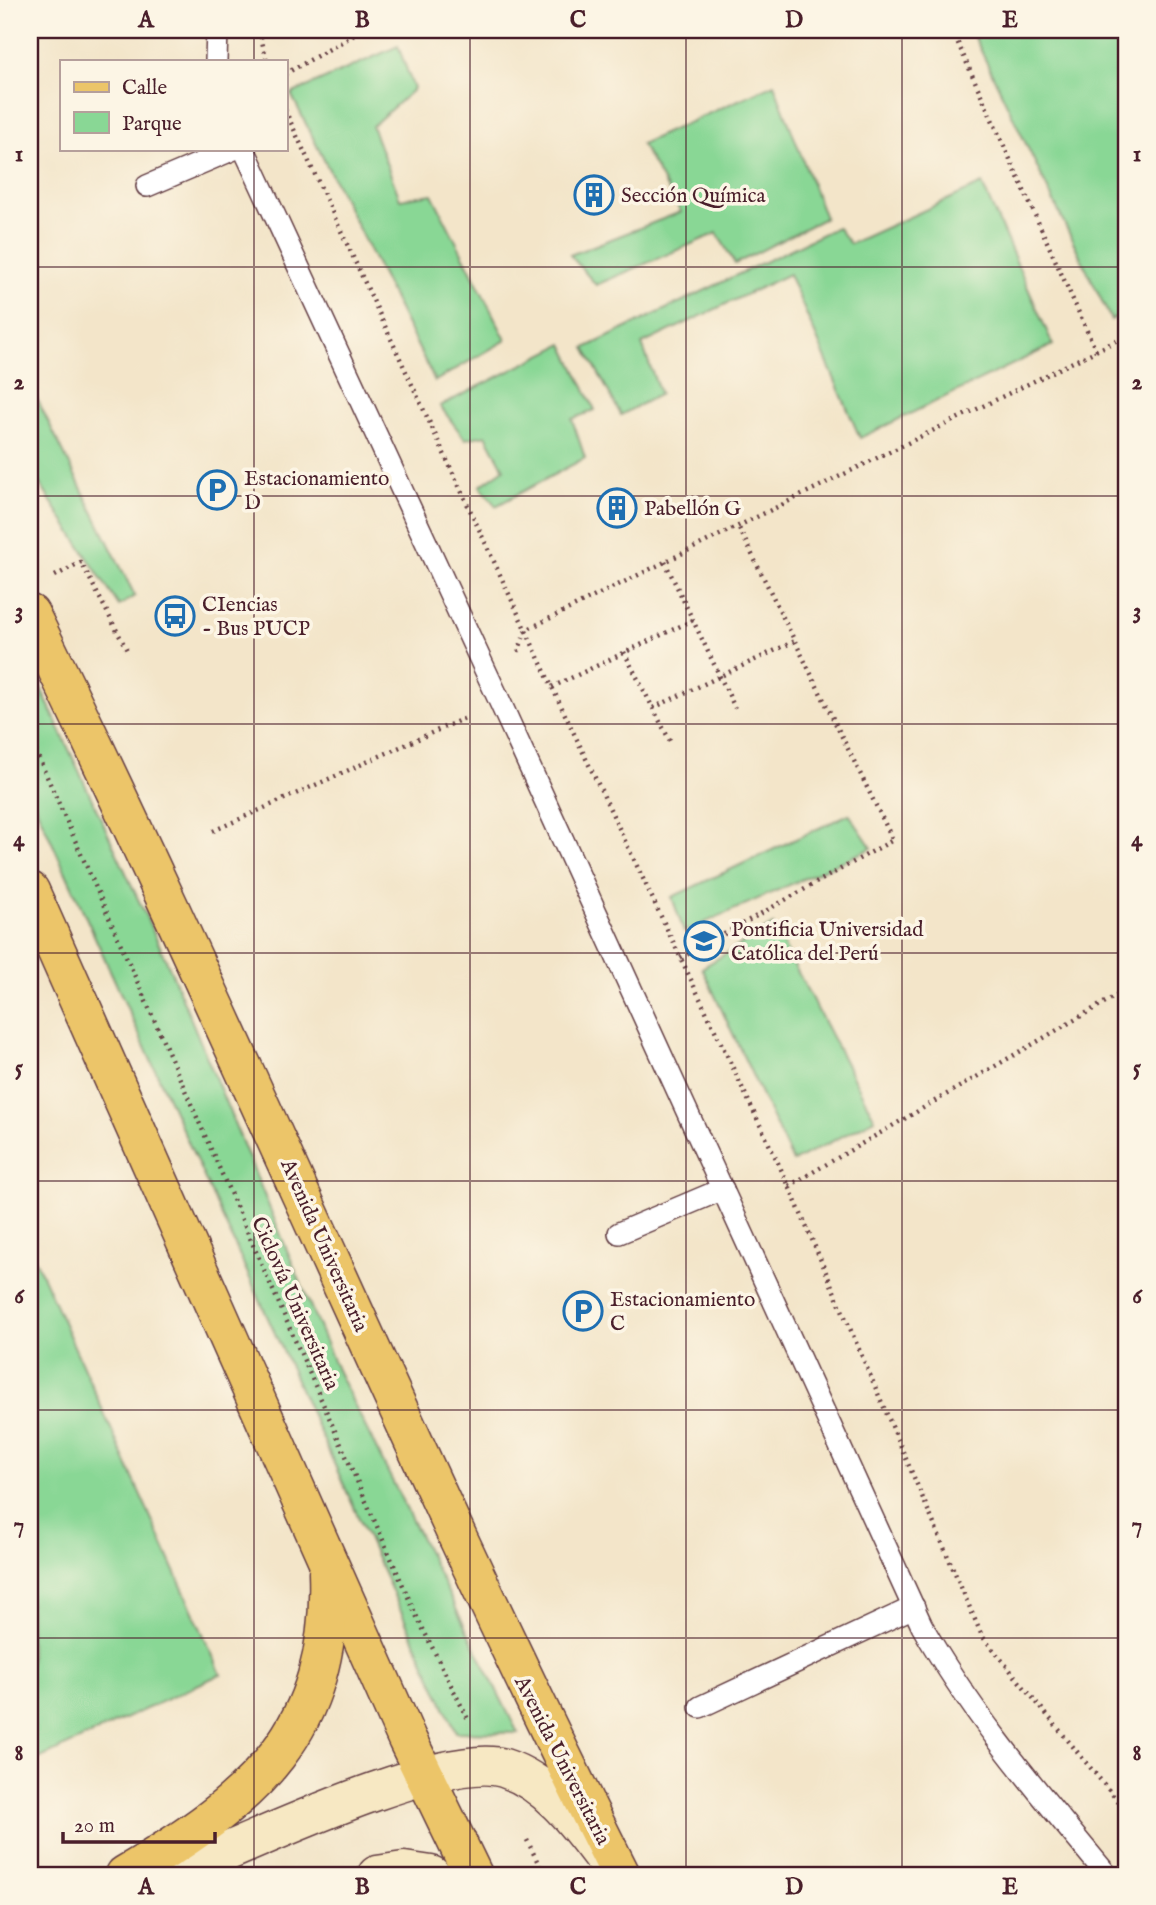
<svg xmlns="http://www.w3.org/2000/svg" width="1156" height="1905" font-family="'IM FELL English',serif">
	<rect width="100%" height="100%" fill="#fcf5e5"/>
	<filter id="ink" filterUnits="userSpaceOnUse"><feTurbulence type="fractalNoise" baseFrequency=".0143" numOctaves="2"/><feDisplacementMap in="SourceGraphic" scale="14" xChannelSelector="R" yChannelSelector="G"/><feConvolveMatrix kernelMatrix="1 2 1 2 8 2 1 2 1" color-interpolation-filters="sRGB"/></filter>
	<filter id="wash" filterUnits="userSpaceOnUse"><feTurbulence type="fractalNoise" baseFrequency=".00686" numOctaves="4" result="noise"/><feDisplacementMap in="SourceGraphic" scale="28" xChannelSelector="R" yChannelSelector="G"/><feGaussianBlur stdDeviation="1.57" result="paint"/><feColorMatrix in="noise" values="0 0 0 0 0 0 0 0 0 0 0 0 0 0 0 0 0 1.4 0 .05"/><feComposite in="paint" operator="in"/></filter>
	<g filter="url(#wash)">
		<rect width="100%" height="100%" fill="#f3e5c9"/>
		<g fill="#89d795" stroke="#6a7b60" stroke-width="2">
			<path d="M971,30h155v283l-15,7z"/>
			<path d="M398,46l16,43 -42,37 28,73 32,-5 74,146 -71,41 -144,-287z"/>
			<path d="M774,84l51,134 -90,46 -18,-31 -121,52 -26,-30 111,-43 -40,-68z"/>
			<path d="M982,184l71,161 -193,93 -71,-164 -147,70 18,50 -39,21 -36,-67 252,-121 13,17z"/>
			<path d="M563,344l32,66 -23,9 13,39 -89,48 -16,-20 24,-17 -18,-34 -21,4 -25,-33z"/>
			<path d="M30,385l105,211 -16,10 -89,-137z"/>
			<path d="M30,665l138,299 169,406 181,363 -62,-1 -426,-938z"/>
			<path d="M849,814l23,34 -188,84 -12,-35z"/>
			<path d="M773,925l102,194 -82,43 -91,-194z"/>
			<path d="M30,1248l191,426 -191,89z"/>
		</g>
	</g>
	<g filter="url(#ink)">
		<g fill="none" stroke-linecap="round" stroke-linejoin="round">
			<g stroke="#633d43" stroke-width="24">
				<g id="service">
					<path d="M216,61l1,-31"/>
					<path d="M244,149l256,553 422,924c51,91 119,169 185,249"/>
					<path d="M147,186l87,-37"/>
					<path d="M619,1233l104,-44"/>
					<path d="M700,1707l214,-100"/>
				</g>
			</g>
			<g stroke="#633d43" stroke-width="41">
				<g id="secondary">
					<path d="M173,1875c66,-27 270,-126 331,-107 44,14 74,56 101,92"/>
					<path d="M377,1875l27,-4 27,4"/>
				</g>
			</g>
			<g stroke="#633d43" stroke-width="41">
				<g id="primary">
					<path d="M30,614c205,417 382,847 591,1261"/>
					<path d="M30,891l377,848 66,136"/>
					<path d="M125,1875c129,-76 209,-143 203,-303"/>
				</g>
			</g>
			<g stroke="#633d43" stroke-width="4.5" stroke-dasharray="2 5" stroke-linecap="butt">
				<path d="M259,30l8,31"/>
				<path d="M952,30l144,321"/>
				<path d="M285,74l78,-44"/>
				<path d="M285,110l267,577 237,499 193,450 144,175"/>
				<path d="M665,562l70,146"/>
				<path d="M55,576l26,-14 47,90"/>
				<path d="M518,652l8,-22 600,-294"/>
				<path d="M624,652l46,89"/>
				<path d="M552,687l141,-67"/>
				<path d="M653,708l142,-67"/>
				<path d="M30,738l386,877 53,106"/>
				<path d="M213,831l254,-114"/>
				<path d="M681,958l212,-118 -155,-314"/>
				<path d="M789,1186l337,-196"/>
				<path d="M527,1840l17,35"/>
			</g>
			<use href="#service" stroke="#fff" stroke-width="21"/>
			<use href="#secondary" stroke="#f7e8c3" stroke-width="38"/>
			<use href="#primary" stroke="#ecc569" stroke-width="38"/>
		</g>
	</g>
	<path fill="none" stroke="#4a1f2b" stroke-width="2" stroke-opacity="0.55" d="M254,30v31M470,30v1845M686,30v1845M902,30v1845M254,149v1726M30,267h1096M30,496h1096M30,724h1096M30,953h1096M30,1181h1096M30,1410h1096M30,1638h1096"/>
	<defs>
		<g id="building-ring" transform="scale(2.0125)"><circle r="9.5" fill="#fcf5e5" stroke="#1f6fb2" stroke-width="1.5"/><path d="M-4-6H4V6H1V3H-1V6H-4ZM-2.5-4.3h1.7v1.8h-1.7ZM.8-4.3h1.7v1.8H.8ZM-2.5-1h1.7V.8h-1.7ZM.8-1h1.7V.8H.8Z" fill="#1f6fb2"/></g>
		<g id="parking-ring" transform="scale(2.0125)"><circle r="9.5" fill="#fcf5e5" stroke="#1f6fb2" stroke-width="1.5"/><path d="M-3.5-5.5H1a3.5 3.5 0 0 1 0 7H-1V5.5H-3.5ZM-1-3.4V-.6H.8a1.4 1.4 0 0 0 0-2.8Z" fill="#1f6fb2"/></g>
		<g id="bus-ring" transform="scale(2.0125)"><circle r="9.5" fill="#fcf5e5" stroke="#1f6fb2" stroke-width="1.5"/><path d="M-5-6H5V4H4V6H2V4H-2V6H-4V4H-5ZM-3.5-4V0h7V-4ZM-3.5 1.2v1.5H-2V1.2ZM2 1.2v1.5H3.5V1.2Z" fill="#1f6fb2"/></g>
		<g id="university-ring" transform="scale(2.0125)"><circle r="9.5" fill="#fcf5e5" stroke="#1f6fb2" stroke-width="1.5"/><path d="M0-5L7-2L0 1L-7-2ZM-4 1L0 2.5L4 1V4Q0 6-4 4Z" fill="#1f6fb2"/></g>
	</defs>
	<g fill-rule="evenodd">
		<use href="#building-ring" x="594" y="195"/>
		<use href="#parking-ring" x="217" y="490"/>
		<use href="#building-ring" x="617" y="508"/>
		<use href="#bus-ring" x="175" y="616"/>
		<use href="#university-ring" x="704" y="941"/>
		<use href="#parking-ring" x="583" y="1311"/>
	</g>
	<g text-anchor="middle" stroke-width="7" stroke-linejoin="round" paint-order="stroke">
		<g font-size="21" fill="#4a1f2b" stroke="#fcf5e5" text-anchor="start">
			<text x="621" y="202">Sección Química</text>
			<text x="244" y="485">Estacionamiento<tspan x="244" dy="24">D</tspan></text>
			<text x="644" y="515">Pabellón G</text>
			<text x="202" y="611">CIencias<tspan x="202" dy="24">- Bus PUCP</tspan></text>
			<text x="731" y="936">Pontificia Universidad<tspan x="731" dy="24">Católica del Perú</tspan></text>
			<text x="610" y="1306">Estacionamiento<tspan x="610" dy="24">C</tspan></text>
		</g>
		<g font-size="21" fill="#4a1f2b" stroke="#fcf5e5">
			<text transform="translate(325 1245) rotate(66)" y="7">Avenida Universitaria</text>
			<text transform="translate(296 1303) rotate(66)" y="7">Ciclovía Universitaria</text>
			<text transform="translate(563 1760) rotate(63)" y="7">Avenida Universitaria</text>
		</g>
	</g>
	<rect width="1156" height="1905" fill="none" stroke="#fcf5e5" stroke-width="77"/>
	<rect x="60" y="60" width="228" height="91" fill="#fcf5e5" stroke="#b59f9b" stroke-width="2"/>
	<rect x="74" y="82" width="35" height="10" fill="#ecc569" stroke="#b59f9b" stroke-width="2"/>
	<text x="122" y="94" font-size="21" fill="#4a1f2b">Calle</text>
	<rect x="74" y="112" width="35" height="21" fill="#89d795" stroke="#b59f9b" stroke-width="2"/>
	<text x="122" y="130" font-size="21" fill="#4a1f2b">Parque</text>
	<path d="M63 1832v10h152v-10" fill="none" stroke="#4a1f2b" stroke-width="3.5"/>
	<text x="74" y="1832" font-size="21" fill="#4a1f2b" stroke="#fcf5e5" stroke-width="5" paint-order="stroke">20 m</text>
	<rect x="38" y="38" width="1080" height="1829" fill="none" stroke="#4a1f2b" stroke-width="2.5"/>
	<g font-size="23" text-anchor="middle" font-weight="bold" fill="#4a1f2b">
		<text x="146" y="27">A</text>
		<text x="362" y="27">B</text>
		<text x="578" y="27">C</text>
		<text x="794" y="27">D</text>
		<text x="1010" y="27">E</text>
		<text x="19" y="161">1</text>
		<text x="1137" y="161">1</text>
		<text x="19" y="389">2</text>
		<text x="1137" y="389">2</text>
		<text x="19" y="618">3</text>
		<text x="1137" y="618">3</text>
		<text x="19" y="846">4</text>
		<text x="1137" y="846">4</text>
		<text x="19" y="1075">5</text>
		<text x="1137" y="1075">5</text>
		<text x="19" y="1303">6</text>
		<text x="1137" y="1303">6</text>
		<text x="19" y="1532">7</text>
		<text x="1137" y="1532">7</text>
		<text x="19" y="1760">8</text>
		<text x="1137" y="1760">8</text>
		<text x="146" y="1894">A</text>
		<text x="362" y="1894">B</text>
		<text x="578" y="1894">C</text>
		<text x="794" y="1894">D</text>
		<text x="1010" y="1894">E</text>
	</g>
</svg>
